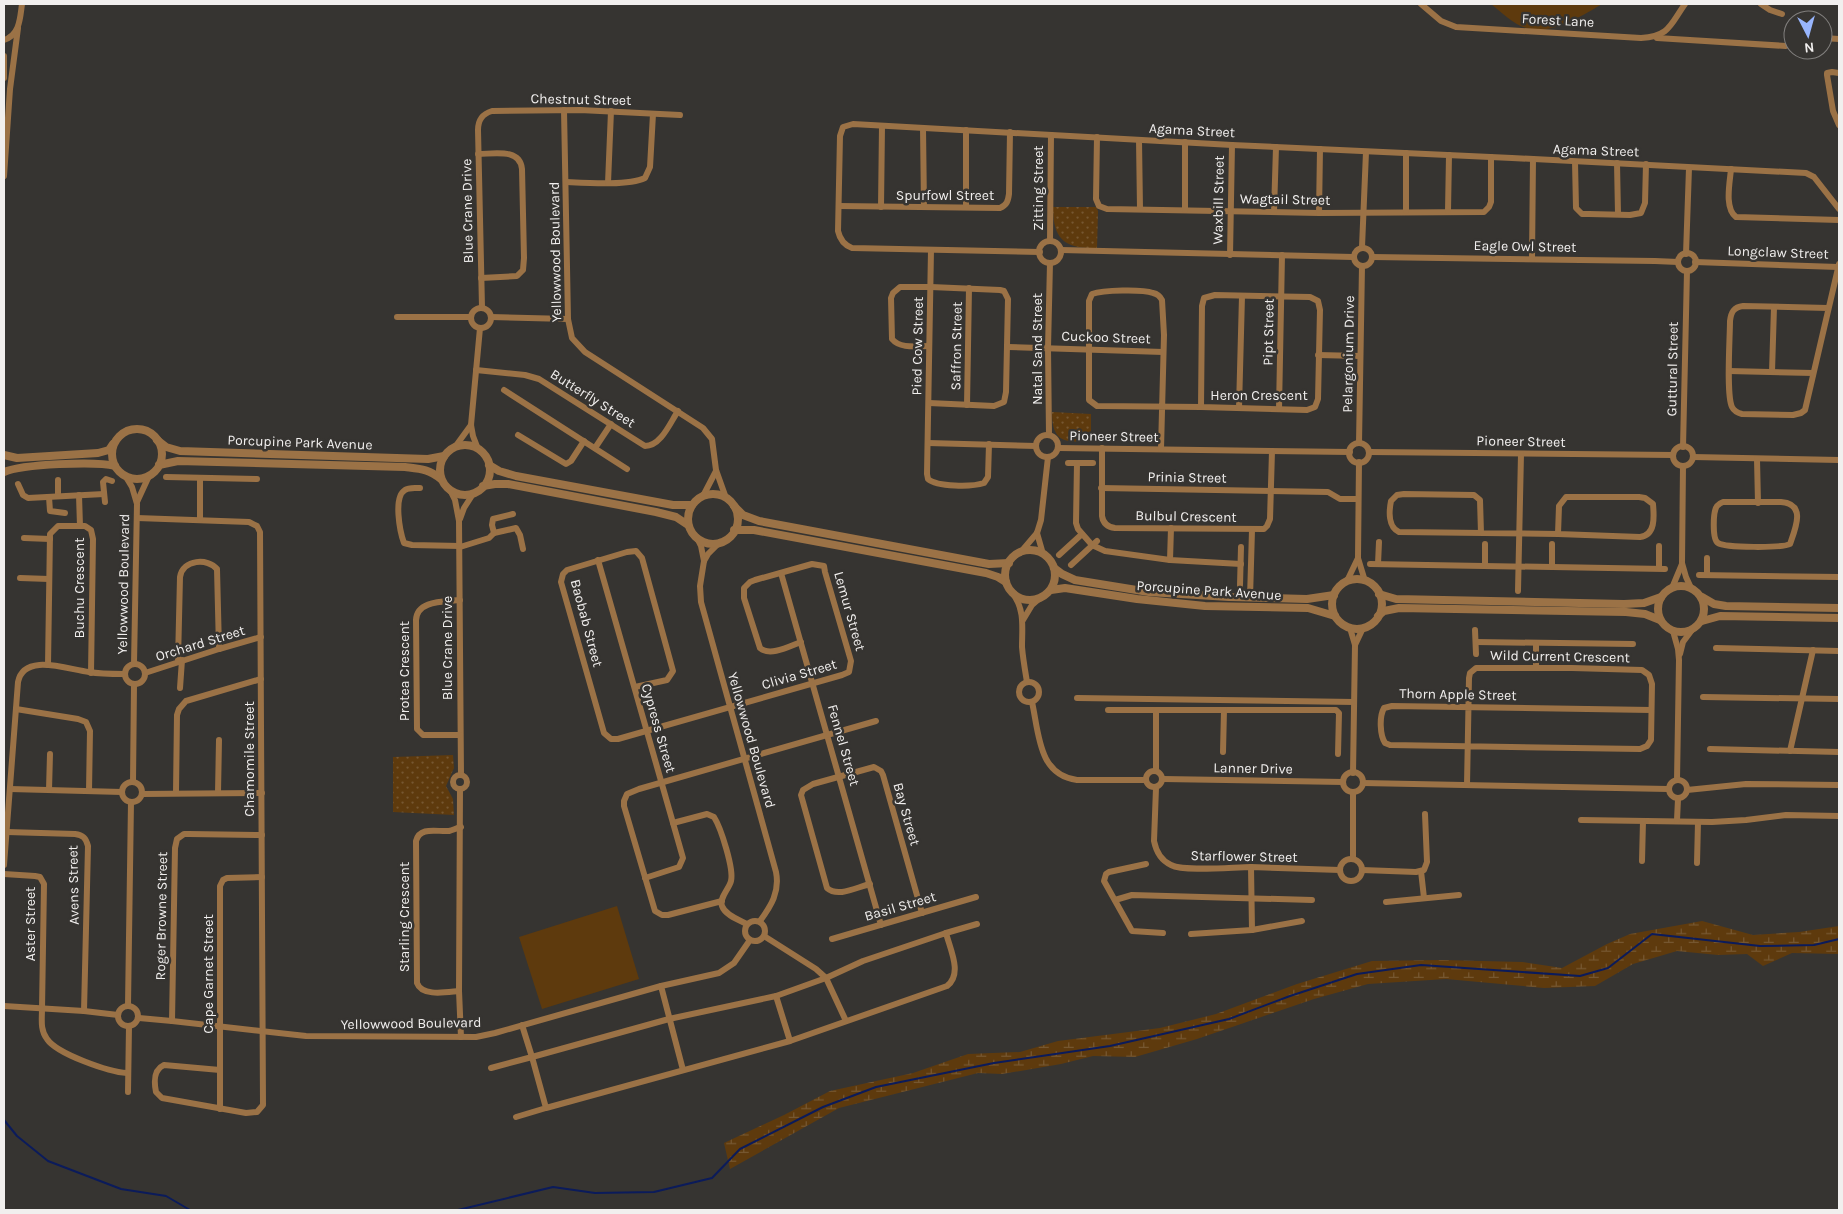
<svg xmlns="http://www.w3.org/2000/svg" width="1843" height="1214" font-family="Karla,sans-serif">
	<defs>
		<pattern id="wetland-marsh" width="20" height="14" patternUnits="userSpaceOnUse" patternTransform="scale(1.25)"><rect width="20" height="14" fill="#5e3a0d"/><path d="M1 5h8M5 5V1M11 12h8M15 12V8" fill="none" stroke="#765731"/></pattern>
		<pattern id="park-dots" width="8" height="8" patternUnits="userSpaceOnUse" patternTransform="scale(1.25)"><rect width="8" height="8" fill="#5e3a0d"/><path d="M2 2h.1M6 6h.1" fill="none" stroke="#765731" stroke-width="1.8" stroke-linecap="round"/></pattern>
	</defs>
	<rect width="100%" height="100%" fill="#363431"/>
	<g fill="#5e3a0d">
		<path d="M1491,4h111c-20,12 -52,32 -76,24 -13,-4 -25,-16 -35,-24z"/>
		<path d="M617,906l22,73 -97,30 -23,-72z"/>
	</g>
	<path fill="url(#wetland-marsh)" d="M1702,921l51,14 46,-3 40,-6v28l-47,-1 -29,13 -16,-12 -29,1 -41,-4 -44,13 -38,22 -51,2 -98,-9 -78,5 -54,15 -117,40 -62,18 -42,-1 -32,8 -59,10 -24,-1 -139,35 -109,61 -6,-26 60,-28 46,-24 83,-18 55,-19 52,-2 38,-11 102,-13 56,-14 81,-30 75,-23 70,-1 80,2 40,6 45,-24 23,-10z"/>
	<g fill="url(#park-dots)">
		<path d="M1053,207h43l2,4 -1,37c-32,1 -44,-8 -44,-41z"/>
		<path d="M1052,412l39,2v27c-27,2 -39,1 -39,-29z"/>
		<path d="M453,755l1,13 -8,18 7,13 1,16 -61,-3v-55z"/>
	</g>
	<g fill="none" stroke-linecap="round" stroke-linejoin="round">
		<g stroke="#0b1b5b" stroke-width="2">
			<path d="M4,1120l13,16 31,25 73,28 45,7 24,14"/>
			<path d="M458,1210l95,-23 42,6 59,-1 58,-14 28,-29 83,-42 53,-20 118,-24 116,-17 119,-27 61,-23 67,-22 64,-9 159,11 28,-8 44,-34 108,12 54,-1 25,-6"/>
		</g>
		<g stroke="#9b7246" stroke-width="6">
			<path d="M1421,4l20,17 15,6 185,11c29,-2 29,-13 44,-34"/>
			<path d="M1761,4l9,6 12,4"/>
			<path d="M1657,38l129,8 7,-4"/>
			<path d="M1823,38l16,1"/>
			<path d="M4,40c16,-5 16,-22 18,-36"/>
			<path d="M4,56v22"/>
			<path d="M1839,73l-7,-1 -5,1v2l6,36 6,14"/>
			<path d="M564,110l4,209 4,19 13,14 118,76 9,11 4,31 10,28"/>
			<path d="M923,128l1,79"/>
			<path d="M966,130v77"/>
			<path d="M1097,137l-1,62 3,7 8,3 212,4 165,-1 5,-5 2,-5v-45"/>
			<path d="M1139,140l1,69"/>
			<path d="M478,154c16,0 42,-6 44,15l2,89 -1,12 -6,6 -36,2"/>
			<path d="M1575,162l1,46 6,6h7l41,1 11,-2 4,-10 1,-39"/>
			<path d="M1617,163l1,51"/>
			<path d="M1731,169c-1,13 -7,39 5,48l103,3"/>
			<path d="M4,176l6,-87 8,-61"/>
			<path d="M566,182c20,1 62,4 79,-4l5,-11 3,-53"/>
			<path d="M608,183l3,-72"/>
			<path d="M839,206l161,2c7,-3 8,-7 9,-14l1,-62"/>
			<path d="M881,207l1,-81"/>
			<path d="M1185,210v-68"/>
			<path d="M1406,211v-58"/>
			<path d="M1448,211l1,-56"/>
			<path d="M1274,212l2,-65"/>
			<path d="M1319,213l1,-64"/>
			<path d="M1050,241l1,-106"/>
			<circle cx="1050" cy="252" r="11"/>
			<path d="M1362,247l4,-95"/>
			<circle cx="1363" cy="257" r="9"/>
			<path d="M931,250l-4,224 1,5c9,8 44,8 56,4l4,-6 1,-33"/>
			<path d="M1061,250l292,7"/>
			<path d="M1040,252l-188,-4c-8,-3 -12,-8 -14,-17l2,-95 3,-9 10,-3 379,21 280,13 294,15 8,4 25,32"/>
			<circle cx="1687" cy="262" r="9"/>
			<path d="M1686,254l3,-86"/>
			<path d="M1230,255l2,-110"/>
			<path d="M1372,257l283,4 23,1"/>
			<path d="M1532,259l1,-100"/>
			<path d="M1695,262l143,5"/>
			<path d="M1215,295l95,2 8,4 2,9 -2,89 -3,8 -8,3 -106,-3 1,-101 2,-8z"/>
			<path d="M482,307l-4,-177c0,-10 4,-16 14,-19l88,-1 100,5"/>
			<circle cx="481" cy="318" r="10"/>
			<path d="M1828,308l-85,-2c-9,1 -12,6 -13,15 0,16 -4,74 2,86 2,4 6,6 10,7l51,1 8,-2 4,-3 34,-146"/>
			<path d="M397,317h73"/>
			<path d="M491,317l77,2"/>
			<path d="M1008,347l155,5"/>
			<path d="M1318,355l42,1"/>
			<path d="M476,370l49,5 14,4 106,67c16,0 25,-23 33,-35"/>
			<path d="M1729,371l84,2"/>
			<path d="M1772,372l2,-65"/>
			<path d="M504,390l123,79"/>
			<path d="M929,403l65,3 10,-4 2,-10 2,-93 -4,-8 -4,-1 -69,-3h-31l-7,6 -2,5 1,41c8,10 25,7 37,7"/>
			<path d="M967,405l2,-117"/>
			<path d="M1239,408l3,-112"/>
			<path d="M1279,409l3,-154"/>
			<path d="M518,435l48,29 5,-3 13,-20"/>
			<path d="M1049,435l-1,-87 2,-85"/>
			<circle cx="1047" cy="446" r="11"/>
			<path d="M928,443l108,3"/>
			<path d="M1359,443l3,-177"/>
			<circle cx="1359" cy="453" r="10"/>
			<circle cx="1683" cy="456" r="10"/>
			<path d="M455,447l16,-22"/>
			<path d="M1683,447l4,-176"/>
			<path d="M595,448l16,-24"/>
			<path d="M1058,448l292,4"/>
			<path d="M1102,448v68c1,7 5,11 13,12l149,1 3,-3 3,-7 2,-68"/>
			<path d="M478,449l-5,-13 -2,-11 9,-97"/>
			<path d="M1161,449l3,-114 -2,-35c-2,-4 -4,-6 -9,-7 -11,-4 -50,-3 -61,1l-3,7v99l8,6 104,1"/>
			<path d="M1369,452l304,3"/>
			<path d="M1693,457l146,3"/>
			<path d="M1757,459l1,44"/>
			<path d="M1359,462l-1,96 7,23"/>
			<path d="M1068,463h25"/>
			<path d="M1077,463l-1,60 2,6 14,16 13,6 65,9 71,4"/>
			<path d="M1683,466l-1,97 4,14 5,11"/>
			<path d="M126,477l6,10 5,17 -3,160"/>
			<path d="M166,477l91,2"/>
			<path d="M58,480v16"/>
			<path d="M18,484l5,11 5,3 76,-4"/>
			<path d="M420,488c-5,0 -11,-1 -15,2 -12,7 -5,42 -1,53l8,2 48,1"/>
			<path d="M1101,488l227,4 12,7h18"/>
			<path d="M450,490l5,10 4,21 2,254"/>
			<path d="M79,495l1,31"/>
			<path d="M703,496l13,-25"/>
			<path d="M49,497l1,14 15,2"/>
			<path d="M105,502l-2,-20 3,-3 6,2"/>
			<path d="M137,502l12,-26"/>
			<path d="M1723,502h58c25,2 15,25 9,42 -7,4 -65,4 -72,-1 -6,-4 -5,-32 -1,-37 2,-2 3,-3 6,-4z"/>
			<path d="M137,518l112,4 8,4 3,6 3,573 -6,7 -11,1 -84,-15 -6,-6c-2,-10 -3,-22 8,-27l56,5"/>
			<path d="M460,519l4,-11 9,-14"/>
			<path d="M200,520v-42"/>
			<path d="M494,533l22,-5 4,7 3,14"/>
			<path d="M1037,533l6,21"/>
			<path d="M1481,533l-1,-33 -6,-5 -70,-1 -7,1 -6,6c-2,10 -3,26 8,31l159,2 82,3c16,-2 14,-21 13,-33l-8,-6 -6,-1h-73l-7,9 -1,28"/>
			<path d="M24,538l26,1"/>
			<path d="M697,538l4,8 3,15"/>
			<path d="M720,542l-12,12 -4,7 -4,25 1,16 75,270c4,20 -5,34 -16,49"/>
			<path d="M460,547l29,-9 5,-5 -2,-8 1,-6 20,-5"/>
			<path d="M1020,553l17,-20 4,-13 7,-63"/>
			<path d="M1059,555l23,-21"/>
			<path d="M1707,558v17"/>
			<path d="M598,560l85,298 -4,9 -34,11"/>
			<path d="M1170,560l1,-32"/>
			<path d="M1370,564l295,5"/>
			<path d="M1378,564l1,-22"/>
			<path d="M1071,565l26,-24"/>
			<path d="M1485,566v-22"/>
			<path d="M1552,567v-23"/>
			<path d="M1659,568v-22"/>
			<path d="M781,573l100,352"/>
			<path d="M1699,575l140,2"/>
			<path d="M20,578l29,1"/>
			<path d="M1347,581l11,-23"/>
			<path d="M1240,585l1,-38"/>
			<path d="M1672,588l10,-24"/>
			<path d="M1518,591l3,-137"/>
			<path d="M1013,594c12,16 9,34 9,53 1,12 3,23 5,35"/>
			<path d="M1250,598l2,-68"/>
			<path d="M460,600c-16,2 -43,0 -44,20l1,109 6,6h37"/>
			<path d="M1023,620l9,-15 8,-7"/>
			<path d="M1350,628l5,17 -2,128"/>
			<path d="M1475,630l1,24"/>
			<path d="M1673,631l5,18 1,11 -2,120"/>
			<path d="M1476,642l157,2"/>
			<path d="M1536,644v24"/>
			<path d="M1355,645l8,-17"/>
			<path d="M1716,648l123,3"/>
			<path d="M1680,654l3,-12 9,-12"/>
			<path d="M178,661l2,-84c3,-18 28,-19 37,-8l2,80"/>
			<circle cx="135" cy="674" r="10"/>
			<path d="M48,665l2,-131 8,-8h27l6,4 2,9 -2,134"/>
			<path d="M145,673l74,-24 42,-12"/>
			<circle cx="1029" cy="692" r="10"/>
			<path d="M635,687l32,-7 6,-9 -31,-113 -6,-7 -9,1 -60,18 -4,4 -2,8 43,151 7,6h7l224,-64 7,-3 2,-11 -26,-89 -1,-6 -12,-2 -57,16 -5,2 -6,6v10l16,50c10,9 30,-2 41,-6"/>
			<path d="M180,688l2,-28"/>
			<path d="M1703,697l136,2"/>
			<path d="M1077,698l277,4"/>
			<path d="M1032,702c7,31 6,73 45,78h69"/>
			<path d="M16,709l62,10 8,3 4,9 -1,60"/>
			<path d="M1108,710h48v61"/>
			<path d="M1156,710h180l3,3 -1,41"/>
			<path d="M1710,749l129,3"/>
			<path d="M1790,751l23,-101"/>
			<path d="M1223,752l1,-42"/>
			<circle cx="1154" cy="779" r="8"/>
			<circle cx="1353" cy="782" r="10"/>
			<circle cx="460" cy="782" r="7"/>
			<path d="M1163,779l180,3"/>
			<circle cx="1678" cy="789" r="9"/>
			<circle cx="132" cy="792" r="10"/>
			<path d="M133,782l1,-97"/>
			<path d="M1363,783l305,6"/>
			<path d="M1467,785l2,-107 1,-5 6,-5h96l70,2 7,5 3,9 -1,56 -4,6 -7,3 -250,-4 -5,-2c-5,-8 -6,-26 -1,-35l8,-2 259,4"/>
			<path d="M1156,788l-2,53c2,10 6,19 17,24 13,7 63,2 80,2 30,1 60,2 89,3"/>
			<path d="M10,789l112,3"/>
			<path d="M460,789l-1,202 2,46"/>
			<path d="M49,790l1,-36"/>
			<path d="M1687,790l59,-6 93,1"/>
			<path d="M176,793l1,-78 2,-6 7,-8 75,-22"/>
			<path d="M218,793l1,-53"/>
			<path d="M142,794l120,-1"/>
			<path d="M1581,820l131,2 34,-2 40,-5 53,1"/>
			<path d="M1677,820l1,-21"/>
			<path d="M673,823l34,-9 7,3c7,11 20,52 17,64 -2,8 -12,17 -9,25 3,9 17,14 25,18"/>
			<path d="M7,832l68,2c8,1 11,4 13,12l-4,165"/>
			<path d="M1353,859v-67"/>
			<circle cx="1351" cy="870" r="11"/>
			<path d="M1642,861l1,-40"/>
			<path d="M1697,863l1,-41"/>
			<path d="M1146,864l-37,8 -3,2 -2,7 28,50 31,2"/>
			<path d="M4,865l14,-183c6,-30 51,-12 71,-10 11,2 23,2 35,2"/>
			<path d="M1251,867l1,63"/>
			<path d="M1362,870l54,2 8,-2 3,-8 -2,-48"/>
			<path d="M1421,871l3,27"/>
			<path d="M4,874l31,2 5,1 4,7 -2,125c0,10 -2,21 5,30 10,15 62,33 80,34"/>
			<path d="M870,884c-13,3 -32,14 -43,4l-26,-93 2,-5 10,-6 61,-17 7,4 2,4 39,138"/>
			<path d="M1115,900l17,-5 180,5"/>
			<path d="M722,901l-54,14h-6l-7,-4 -31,-105v-5l3,-7 12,-5 237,-68"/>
			<path d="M1386,902l73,-7"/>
			<circle cx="755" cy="931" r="10"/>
			<path d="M946,933l31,-9"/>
			<path d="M1191,934l61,-4 50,-9"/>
			<path d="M764,936l52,33 10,9 20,43"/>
			<path d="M832,939l144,-42"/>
			<path d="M661,986l22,84"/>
			<path d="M459,991c-12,1 -37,6 -42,-8l-1,-142c4,-15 21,-9 33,-10 4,-1 8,-3 12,-4"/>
			<path d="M776,996l14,45"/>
			<path d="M128,1005l3,-203"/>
			<circle cx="128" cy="1016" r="10"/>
			<path d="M4,1006l80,5 34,4"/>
			<path d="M139,1018l33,3 134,15 170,1 19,-4 166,-47 58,-13 15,-10 16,-23"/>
			<path d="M172,1021l3,-173 2,-9 7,-5h5l73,1"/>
			<path d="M491,1068l41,-11 -10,-32"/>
			<path d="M128,1092l1,-66"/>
			<path d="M220,1109v-223l3,-6 4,-2 35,-1"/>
			<path d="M516,1117l30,-9 -14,-51 137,-38 107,-23 50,-18 37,-17 83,-28c4,16 17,41 1,53l-157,55 -244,67"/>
		</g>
		<g stroke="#9b7246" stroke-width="8">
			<circle cx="137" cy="454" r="25"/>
			<path d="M157,440l9,7 14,4 248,8 16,-3"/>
			<circle cx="465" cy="470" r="25"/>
			<path d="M4,455l13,3 81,-5 11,-3 4,-6"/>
			<path d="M159,465l19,-4 227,6c16,2 23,2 36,12"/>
			<path d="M489,465l10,6 17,5 157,29h19"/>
			<path d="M4,472c18,-8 92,-11 111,-6"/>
			<path d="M483,486l12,-2h13l148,28 20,5 12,8"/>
			<circle cx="713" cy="519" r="25"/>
			<path d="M734,506l9,9 16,6 230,43 20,-1"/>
			<path d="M734,530h20l232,43 12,4 8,5"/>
			<circle cx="1030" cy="575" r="25"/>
			<path d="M1054,568l8,6 13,6 74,12 80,5 78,2 27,-4"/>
			<circle cx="1357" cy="604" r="25"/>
			<circle cx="1681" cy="609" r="23"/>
			<path d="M1051,590l14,-2 72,11 68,7 103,2 27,8"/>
			<path d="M1379,594l17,5 228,5 20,-1 17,-6"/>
			<path d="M1702,597l12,7 12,2 113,2"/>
			<path d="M1378,616l6,-5 15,-3 227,4 19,2 15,6"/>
			<path d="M1702,621l18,-5 119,2"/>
		</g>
	</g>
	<g text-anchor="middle" stroke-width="5" stroke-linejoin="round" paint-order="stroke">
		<g font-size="14" fill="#f1efee" stroke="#363431">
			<text transform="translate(1558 20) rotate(3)" y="5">Forest Lane</text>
			<text transform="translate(581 99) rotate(1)" y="5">Chestnut Street</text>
			<text transform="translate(1192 130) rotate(3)" y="5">Agama Street</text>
			<text transform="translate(1596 150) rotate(2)" y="5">Agama Street</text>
			<text transform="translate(1038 188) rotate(-90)" y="5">Zitting Street</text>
			<text x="945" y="200">Spurfowl Street</text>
			<text transform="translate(1285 199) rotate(1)" y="5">Wagtail Street</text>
			<text transform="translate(1218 200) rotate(-89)" y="5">Waxbill Street</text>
			<text transform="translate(467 211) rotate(-91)" y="5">Blue Crane Drive</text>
			<text transform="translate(1525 246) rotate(1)" y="5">Eagle Owl Street</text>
			<text transform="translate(555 252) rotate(-91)" y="5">Yellowwood Boulevard</text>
			<text transform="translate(1778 252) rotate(2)" y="5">Longclaw Street</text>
			<text transform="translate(1268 332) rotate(-89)" y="5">Pipt Street</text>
			<text transform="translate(1106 337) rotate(2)" y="5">Cuckoo Street</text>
			<text transform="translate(917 346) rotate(-89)" y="5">Pied Cow Street</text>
			<text transform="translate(956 346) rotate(-89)" y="5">Saffron Street</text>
			<text transform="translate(1037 349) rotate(-90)" y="5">Natal Sand Street</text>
			<text transform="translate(1348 354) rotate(-89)" y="5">Pelargonium Drive</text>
			<text transform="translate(1672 369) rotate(-89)" y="5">Guttural Street</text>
			<text x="1259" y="400">Heron Crescent</text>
			<text transform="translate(593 398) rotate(32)" y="5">Butterfly Street</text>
			<text transform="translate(1114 436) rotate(1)" y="5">Pioneer Street</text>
			<text transform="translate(1521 441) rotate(1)" y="5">Pioneer Street</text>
			<text transform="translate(300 442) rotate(2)" y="5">Porcupine Park Avenue</text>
			<text transform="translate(1187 477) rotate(1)" y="5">Prinia Street</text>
			<text transform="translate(1186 516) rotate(1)" y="5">Bulbul Crescent</text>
			<text transform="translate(123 584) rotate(-89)" y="5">Yellowwood Boulevard</text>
			<text transform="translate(79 588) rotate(-90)" y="5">Buchu Crescent</text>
			<text transform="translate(1209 590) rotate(4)" y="5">Porcupine Park Avenue</text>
			<text transform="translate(850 611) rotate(74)" y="5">Lemur Street</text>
			<text transform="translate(587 623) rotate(75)" y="5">Baobab Street</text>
			<text transform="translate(200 643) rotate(-17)" y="5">Orchard Street</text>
			<text transform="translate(447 648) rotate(-90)" y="5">Blue Crane Drive</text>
			<text transform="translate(1560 656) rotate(1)" y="5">Wild Current Crescent</text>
			<text transform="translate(404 671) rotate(-90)" y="5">Protea Crescent</text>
			<text transform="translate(799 674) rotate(-16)" y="5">Clivia Street</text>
			<text transform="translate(1458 694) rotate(1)" y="5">Thorn Apple Street</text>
			<text transform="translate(659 728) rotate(74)" y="5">Cypress Street</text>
			<text transform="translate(752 740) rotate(74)" y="5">Yellowwood Boulevard</text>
			<text transform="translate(844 745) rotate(74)" y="5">Fennel Street</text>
			<text transform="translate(249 759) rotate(-90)" y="5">Chamomile Street</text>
			<text transform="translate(1253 768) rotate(1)" y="5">Lanner Drive</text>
			<text transform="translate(907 814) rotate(74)" y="5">Bay Street</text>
			<text transform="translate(1244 856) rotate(1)" y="5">Starflower Street</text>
			<text transform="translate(73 885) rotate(-91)" y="5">Avens Street</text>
			<text transform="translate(900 906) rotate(-16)" y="5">Basil Street</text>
			<text transform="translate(161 916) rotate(-89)" y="5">Roger Browne Street</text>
			<text transform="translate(404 917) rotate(-90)" y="5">Starling Crescent</text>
			<text transform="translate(30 924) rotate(-90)" y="5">Aster Street</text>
			<text transform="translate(208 974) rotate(-90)" y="5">Cape Garnet Street</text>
			<text transform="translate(411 1023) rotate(-1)" y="5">Yellowwood Boulevard</text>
		</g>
	</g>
	<rect width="1843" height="1214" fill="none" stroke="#f1efee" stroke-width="10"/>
	<g transform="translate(1808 35) rotate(174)"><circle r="24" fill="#363431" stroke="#817f7d"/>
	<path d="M0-4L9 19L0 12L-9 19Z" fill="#98b5fd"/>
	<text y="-8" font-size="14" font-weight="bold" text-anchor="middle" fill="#f1efee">N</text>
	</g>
</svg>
